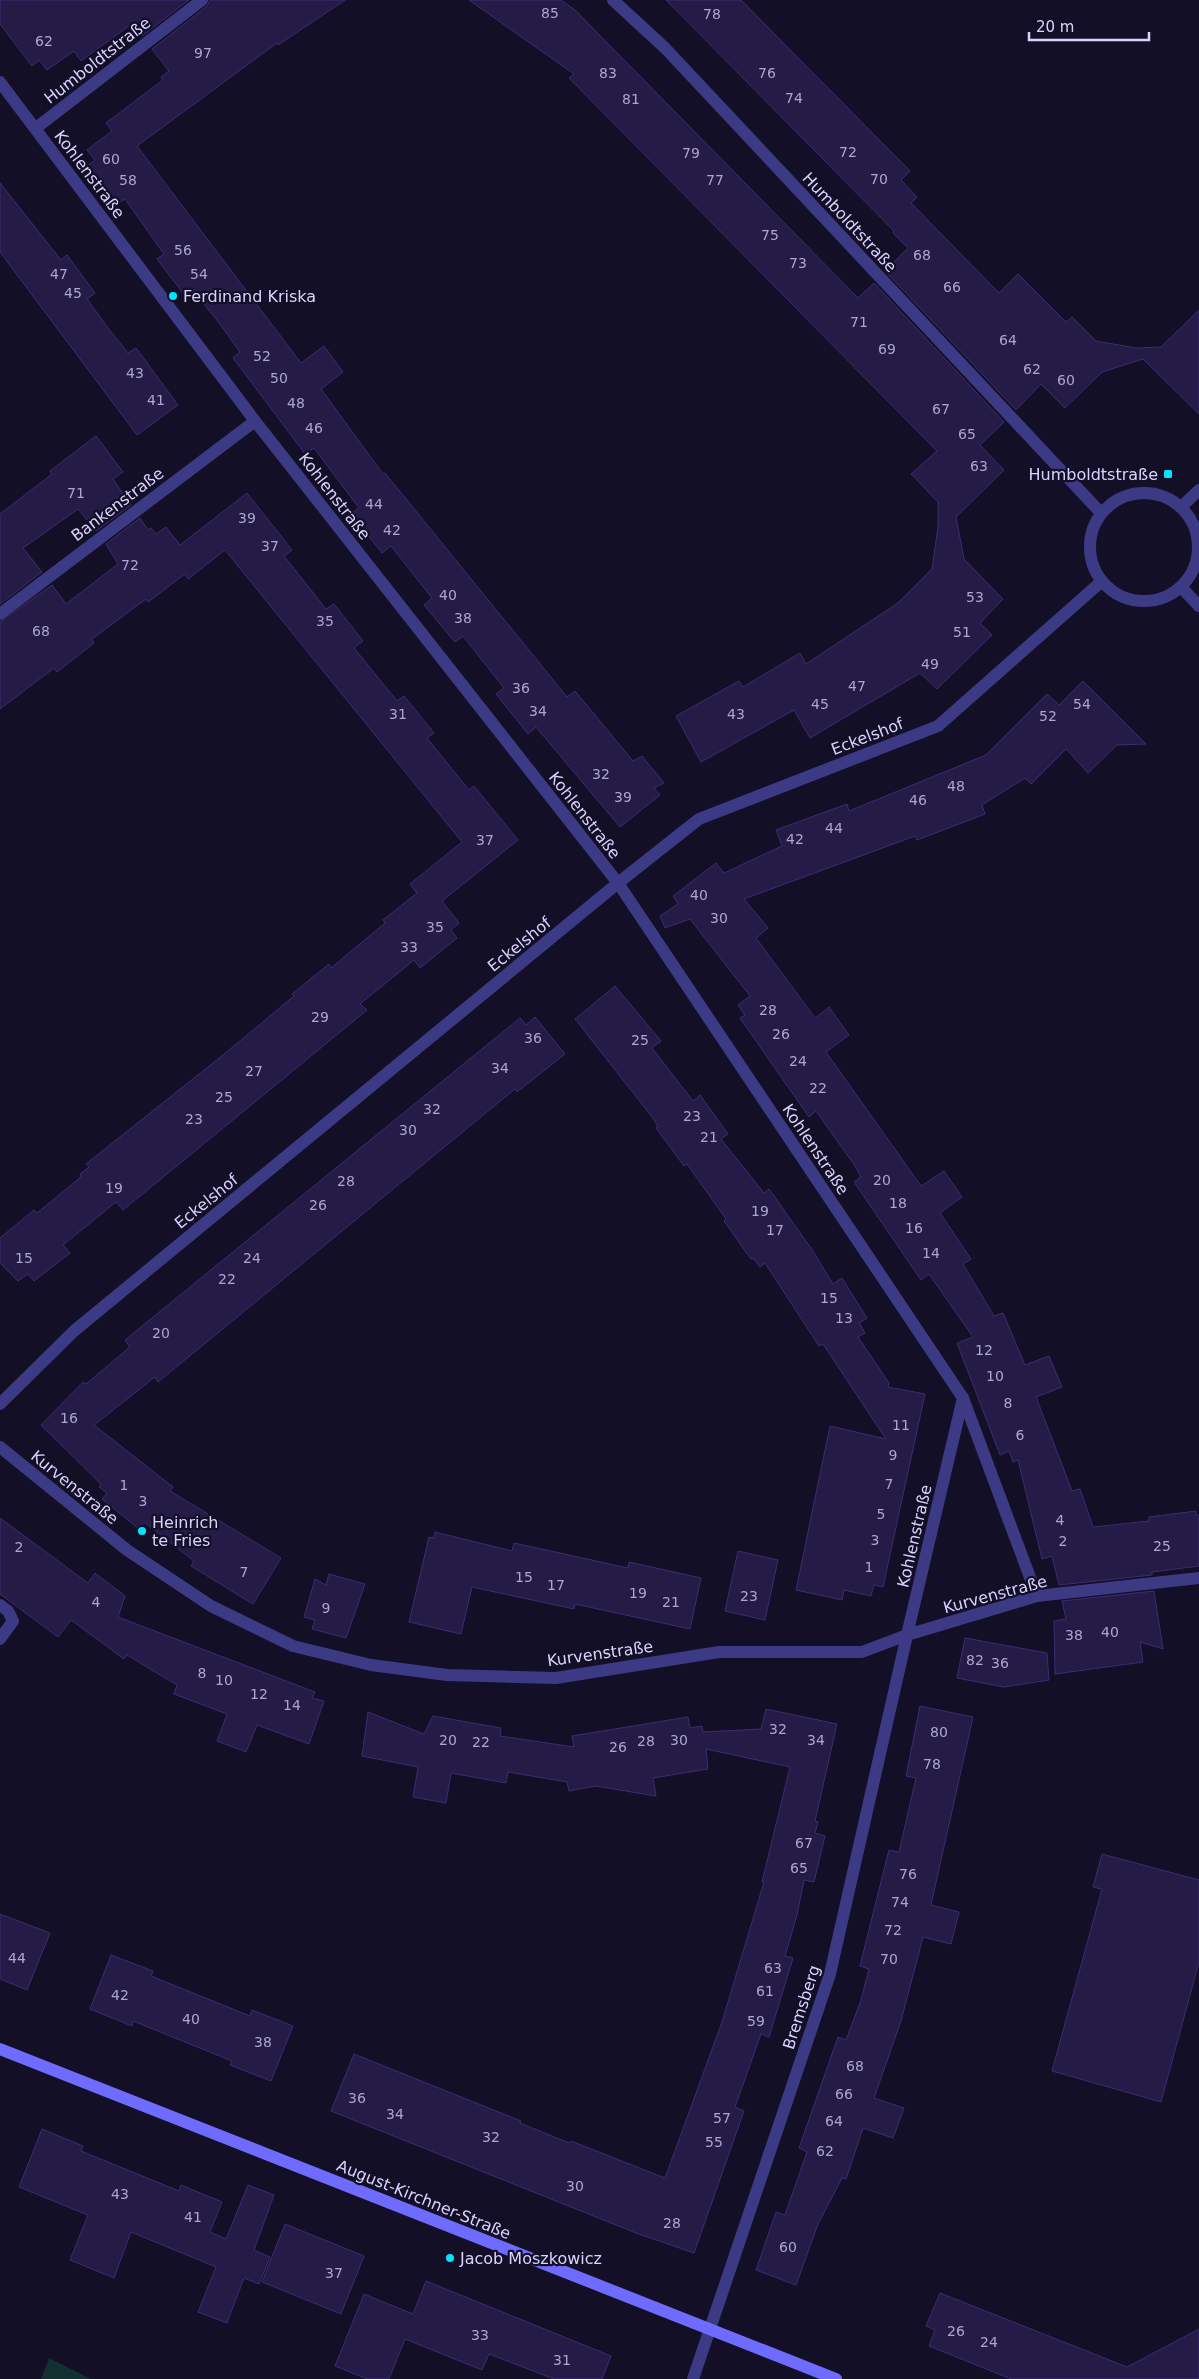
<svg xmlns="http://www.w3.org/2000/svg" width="1199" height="2379" font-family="'DejaVu Sans',sans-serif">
	<rect width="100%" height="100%" fill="#130f26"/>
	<path fill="#12302f" d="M49,2358l42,21h-50z"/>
	<g fill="#241b47" stroke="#3b2d73">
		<path d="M0,0h189l-47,36 -9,-13 -52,38 -7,-10 -27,19 -8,-10 -7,6 -32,-42z"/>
		<path d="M210,0h135l-67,45 -1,-2 -140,103 164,217 23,-17 19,26 -22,17 62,85 2,-1 182,224 8,-6 58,70 9,-5 22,27 -10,5 6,7 -40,32 -84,-100 -8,7 -32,-40 8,-6 -41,-52 -8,6 -31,-37 8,-7 -41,-52 -9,7 -31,-39 8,-6 -45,-60 -9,6 -72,-96 7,-6 -23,-32 -23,-28 -8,5 -29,-38 7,-5 -39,-55 -9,6 -29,-39 8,-6 -8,-10 25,-19 -6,-8 57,-43 -2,-3 8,-6 -17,-22 55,-43z"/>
		<path d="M469,0h92l14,10 283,288 16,-15 130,139 -24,23 24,25 -48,47 8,42 39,40 -23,24 12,12 -55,54 -17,-16 -110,65 -16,-28 -93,52 -25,-46 63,-35 4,6 57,-34 6,11 92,-61 34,-34 6,-42v-25l-27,-28 26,-23 -368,-373 5,-4z"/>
		<path d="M666,0h75l169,171 -9,9 16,17 -6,6 88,90 19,-19 48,48 6,-5 24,24 40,7 25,-1 38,-37v104l-56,-55 -41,13 -37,36 -24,-24 -25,26 -131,-139 23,-23 -15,-15 1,-2z"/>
		<path d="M0,183l61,77 6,-5 28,38 -8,6 21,29 20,25 8,-5 42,57 -41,30 -137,-183z"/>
		<path d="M96,436l27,36 -10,7 18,26 -35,26 -18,-22 -55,39 19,24 -42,32v-90l52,-40 -2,-3z"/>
		<path d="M247,493l45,57 -8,6 42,53 8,-5 29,37 -9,7 43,53 7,-5 30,37 -7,5 42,52 5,-4 44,54 -76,61 17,22 -8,7 6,8 -37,30 -6,-8 -54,44 7,6 -244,200 -7,-8 -53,43 7,8 -36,28 -6,-7 -10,7 -18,-18v-25l34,-28 3,3 44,-36 -1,-3 9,-7 -3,-3 137,-109 71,-59 -2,-2 37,-30 2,4 54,-45 -2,-3 34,-27 -7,-9 52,-42 -237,-292 -37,29 -3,-5 -37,28 -2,-3 -54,40 2,4 -37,29 -3,-4 -54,41v-87l52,-37 14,19 52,-40 -12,-20 34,-26 8,12 3,-2 5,6 10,-7 14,18z"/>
		<path d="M1083,681l63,63 -29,1 -29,28 -22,-24 -35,35 -6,-6 -43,27 3,9 -68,26 -2,-4 -171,63 24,29 -12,10 59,80 14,-11 20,28 -23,17 95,134 23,-15 18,26 -22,16 31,46 -8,5 31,52 9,-3 22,52 24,-9 13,31 -26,10 36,94 8,-2 13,38 56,-6v-4l47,-6v4h3v51l-47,6v3l-93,10 -7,-29 -10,3 -24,-99 -5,2 -4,-11 -9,4 -43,-112 16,-6 -44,-63 -8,6 -67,-98 7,-5 -6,-11 -39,-55 -7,6 -69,-99 5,-3 -7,-10 12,-9 -60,-77 -25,9 -5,-12 18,-12 -5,-8 43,-33 8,10 58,-27 -6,-16 71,-26 2,7 137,-56 61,-61 12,11z"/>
		<path d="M615,986l46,55 -9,7 41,53 7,-6 28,39 -7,5 43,54 5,-4 44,62 20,33 9,-6 25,40 -8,5 6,10 -7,4 31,46 -1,4 37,7 -42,193 -9,-2 -3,11 -27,-6 -2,10 -46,-10 34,-164 56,13 -63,-95 -4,2 -54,-83 -5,4 -7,-9 -2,1 -27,-38 2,-2 -39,-55 -3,2 -28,-38 2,-1 -5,-9 -78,-99z"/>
		<path d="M535,1017l30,37 -48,38 -2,-3 -357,293 -3,-5 -61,48 79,62 -3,4 111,67 -28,46 -62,-38 3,-5 -50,-39 -5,7 -37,-30 5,-6 -8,-6 2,-3 -60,-59 42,-43 3,2 44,-37 -5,-7 395,-322 6,7z"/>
		<path d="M0,1518l88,65 7,-10 30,23 -7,21 197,75 -3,6 12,3 -15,43 -52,-19 -11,27 -29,-11 10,-27 -53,-20 3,-9 -50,-30 -3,4 -53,-39 -13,17 -58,-43z"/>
		<path d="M435,1532l77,19 2,-8 114,25 1,-6 72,16 -11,51 -115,-25 -1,5 -102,-22 -11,47 -52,-12 20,-85 5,1z"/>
		<path d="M738,1551l40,9 -13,60 -40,-9z"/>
		<path d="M329,1574l36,10 -19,54 -34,-9 3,-9 -11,-3 11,-38 11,6z"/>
		<path d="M1154,1591l9,58 -23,-7 3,20 -88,12 -1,-53 12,-2 -4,-18z"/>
		<path d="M965,1638l82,15 2,27 -45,7 -47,-9z"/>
		<path d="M920,1706l53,11 -42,188 28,7 -8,32 -28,-7 -22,84 -27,77 30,10 -11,30 -30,-10 -17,51 -4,-1 -24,46 -22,61 -40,-15 20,-58 9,3 22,-63 -8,-4 39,-111 8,3 15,-40 8,-31 -9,-3 29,-116 10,2 17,-74 -10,-2z"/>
		<path d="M766,1709l71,15 -22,97 3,1 -3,11 10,3 -11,46 -10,-2 -7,35 -12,41 8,2 -24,79 -8,-3 -26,73 9,4 -50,142 -58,-20 -305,-122 23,-57 167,67 -1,2 49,20 2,-2 94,37 57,-156 42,-140h-2l28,-115 -84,-18 2,20 -55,9 3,18 -60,-10 -27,5 -2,-9 -59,-10 -2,11 -55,-10 -5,30 -33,-6 5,-30 -56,-11 6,-44 56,22 9,-18 68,12 -1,8 74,11 -2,-11 116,-19 2,11 12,-2 1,6 58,-3z"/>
		<path d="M1102,1854l97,26v82l-38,140 -109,-31 50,-182 -9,-2z"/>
		<path d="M0,1914l50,19 -23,57 -27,-11z"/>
		<path d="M111,1955l42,16 -2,5 99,40 2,-6 41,16 -22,55 -41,-16 2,-4 -99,-40 -1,5 -42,-17z"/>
		<path d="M42,2129l41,17 -2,5 98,40 2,-6 41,17 -12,30 16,7 22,-54 26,10 -20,55 16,7 -11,27 -15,-6 -17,45 -29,-11 18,-45 -85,-35 -17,46 -44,-18 18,-45 -69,-28z"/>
		<path d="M285,2224l79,32 -23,58 -79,-32z"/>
		<path d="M426,2281l185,75 -9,23h-48l-65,-25 -7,16 -77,-31 -16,40h-22l-32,-13 29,-72 49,20z"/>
		<path d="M940,2293l187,74 72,-38v50h-188l-82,-33 6,-16 -9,-4z"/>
	</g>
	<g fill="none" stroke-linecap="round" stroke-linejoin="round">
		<path stroke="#3d3a85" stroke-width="12" d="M0,1605l8,6 5,10 -13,18"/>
		<g stroke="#3d3a85" stroke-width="12">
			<path d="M613,0l52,48 436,465"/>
			<path d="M0,82l255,339 363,462 345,515 -56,237 -77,339 -137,405"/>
			<path d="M36,128l166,-128"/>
			<circle cx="1144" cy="547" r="54"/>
			<path d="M1181,507l18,-17"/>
			<path d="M1181,587l18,19"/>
			<path d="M0,614l255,-193"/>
			<path d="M963,1398l74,198"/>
			<path d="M0,1404l74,-73 544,-448 81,-64 239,-93 164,-145"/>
			<path d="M0,1447l127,103 84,56 82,40 78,19 76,10 109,3 163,-26h143l45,-17 130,-39 162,-18"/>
		</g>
		<path stroke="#6f6bff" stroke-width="12" d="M0,2049l836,330"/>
	</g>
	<g fill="#00e5ff" stroke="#130f26" stroke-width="2">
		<circle cx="173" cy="296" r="5"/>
		<rect x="1163" y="469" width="10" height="10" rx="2.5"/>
		<circle cx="142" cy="1531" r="5"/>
		<circle cx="450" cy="2258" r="5"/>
	</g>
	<g text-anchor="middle" stroke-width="4.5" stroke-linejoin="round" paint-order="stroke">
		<g font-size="14" fill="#aca6d1">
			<text x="550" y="18">85</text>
			<text x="712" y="19">78</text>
			<text x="44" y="46">62</text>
			<text x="203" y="58">97</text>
			<text x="608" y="78">83</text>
			<text x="767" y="78">76</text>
			<text x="794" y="103">74</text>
			<text x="631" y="104">81</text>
			<text x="848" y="157">72</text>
			<text x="691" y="158">79</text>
			<text x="111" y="164">60</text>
			<text x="879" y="184">70</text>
			<text x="128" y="185">58</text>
			<text x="715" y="185">77</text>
			<text x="770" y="240">75</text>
			<text x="183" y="255">56</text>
			<text x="922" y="260">68</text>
			<text x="798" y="268">73</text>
			<text x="59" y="279">47</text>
			<text x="199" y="279">54</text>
			<text x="952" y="292">66</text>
			<text x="73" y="298">45</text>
			<text x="859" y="327">71</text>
			<text x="1008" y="345">64</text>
			<text x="887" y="354">69</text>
			<text x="262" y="361">52</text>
			<text x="1032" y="374">62</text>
			<text x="135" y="378">43</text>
			<text x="279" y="383">50</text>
			<text x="1066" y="385">60</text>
			<text x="156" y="405">41</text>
			<text x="296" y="408">48</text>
			<text x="941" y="414">67</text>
			<text x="314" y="433">46</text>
			<text x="967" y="439">65</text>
			<text x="979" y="471">63</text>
			<text x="76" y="498">71</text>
			<text x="374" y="509">44</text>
			<text x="247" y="523">39</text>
			<text x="392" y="535">42</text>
			<text x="270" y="551">37</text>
			<text x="130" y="570">72</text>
			<text x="448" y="600">40</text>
			<text x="975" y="602">53</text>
			<text x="463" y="623">38</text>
			<text x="325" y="626">35</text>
			<text x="41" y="636">68</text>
			<text x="962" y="637">51</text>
			<text x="930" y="669">49</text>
			<text x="857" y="691">47</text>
			<text x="521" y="693">36</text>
			<text x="820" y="709">45</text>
			<text x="1082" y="709">54</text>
			<text x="538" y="716">34</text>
			<text x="398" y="719">31</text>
			<text x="736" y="719">43</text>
			<text x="1048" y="721">52</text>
			<text x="601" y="779">32</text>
			<text x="956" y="791">48</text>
			<text x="623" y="802">39</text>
			<text x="918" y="805">46</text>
			<text x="834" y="833">44</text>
			<text x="795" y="844">42</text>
			<text x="485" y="845">37</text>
			<text x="699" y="900">40</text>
			<text x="719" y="923">30</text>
			<text x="435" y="932">35</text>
			<text x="409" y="952">33</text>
			<text x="768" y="1015">28</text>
			<text x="320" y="1022">29</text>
			<text x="781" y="1039">26</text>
			<text x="533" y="1043">36</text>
			<text x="640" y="1045">25</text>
			<text x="798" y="1066">24</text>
			<text x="500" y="1073">34</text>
			<text x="254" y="1076">27</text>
			<text x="818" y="1093">22</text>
			<text x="224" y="1102">25</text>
			<text x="432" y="1114">32</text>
			<text x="692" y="1121">23</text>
			<text x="194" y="1124">23</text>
			<text x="408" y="1135">30</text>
			<text x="709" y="1142">21</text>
			<text x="882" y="1185">20</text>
			<text x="346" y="1186">28</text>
			<text x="114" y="1193">19</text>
			<text x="898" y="1208">18</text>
			<text x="318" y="1210">26</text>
			<text x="760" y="1216">19</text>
			<text x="914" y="1233">16</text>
			<text x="775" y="1235">17</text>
			<text x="931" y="1258">14</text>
			<text x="24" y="1263">15</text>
			<text x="252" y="1263">24</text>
			<text x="227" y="1284">22</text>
			<text x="829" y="1303">15</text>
			<text x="844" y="1323">13</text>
			<text x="161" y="1338">20</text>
			<text x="984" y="1355">12</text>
			<text x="995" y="1381">10</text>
			<text x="1008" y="1408">8</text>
			<text x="69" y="1423">16</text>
			<text x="901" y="1430">11</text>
			<text x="1020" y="1440">6</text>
			<text x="893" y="1460">9</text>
			<text x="889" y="1489">7</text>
			<text x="124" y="1490">1</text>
			<text x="143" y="1506">3</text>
			<text x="881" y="1519">5</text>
			<text x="1060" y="1525">4</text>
			<text x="875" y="1545">3</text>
			<text x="1063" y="1546">2</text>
			<text x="1162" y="1551">25</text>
			<text x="19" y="1552">2</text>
			<text x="869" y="1572">1</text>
			<text x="244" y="1577">7</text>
			<text x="524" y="1582">15</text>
			<text x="556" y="1590">17</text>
			<text x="638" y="1598">19</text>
			<text x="749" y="1601">23</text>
			<text x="96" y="1607">4</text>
			<text x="671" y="1607">21</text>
			<text x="326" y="1613">9</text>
			<text x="1110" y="1637">40</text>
			<text x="1074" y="1640">38</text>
			<text x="975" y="1665">82</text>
			<text x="1000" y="1668">36</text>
			<text x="202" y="1678">8</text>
			<text x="224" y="1685">10</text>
			<text x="259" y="1699">12</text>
			<text x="292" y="1710">14</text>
			<text x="778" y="1734">32</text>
			<text x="939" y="1737">80</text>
			<text x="448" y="1745">20</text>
			<text x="679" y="1745">30</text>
			<text x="816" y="1745">34</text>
			<text x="646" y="1746">28</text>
			<text x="481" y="1747">22</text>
			<text x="618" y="1752">26</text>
			<text x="932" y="1769">78</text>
			<text x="804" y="1848">67</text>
			<text x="799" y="1873">65</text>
			<text x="908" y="1879">76</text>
			<text x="900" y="1907">74</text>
			<text x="893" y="1935">72</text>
			<text x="17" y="1963">44</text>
			<text x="889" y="1964">70</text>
			<text x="773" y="1973">63</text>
			<text x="765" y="1996">61</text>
			<text x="120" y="2000">42</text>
			<text x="191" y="2024">40</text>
			<text x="756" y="2026">59</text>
			<text x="263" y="2047">38</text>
			<text x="855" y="2071">68</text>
			<text x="844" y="2099">66</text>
			<text x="357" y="2103">36</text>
			<text x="395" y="2119">34</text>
			<text x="722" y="2123">57</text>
			<text x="834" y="2126">64</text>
			<text x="491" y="2142">32</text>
			<text x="714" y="2147">55</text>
			<text x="825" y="2156">62</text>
			<text x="575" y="2191">30</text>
			<text x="120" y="2199">43</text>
			<text x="193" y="2222">41</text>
			<text x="672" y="2228">28</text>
			<text x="788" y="2252">60</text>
			<text x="334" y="2278">37</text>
			<text x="956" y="2336">26</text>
			<text x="480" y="2340">33</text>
			<text x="989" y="2347">24</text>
			<text x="562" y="2365">31</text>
		</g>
		<g font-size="16" fill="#d9d4ff" stroke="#130f26">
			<text transform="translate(97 60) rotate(-38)" y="6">Humboldtstraße</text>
			<text transform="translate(90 174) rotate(53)" y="6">Kohlenstraße</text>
			<text transform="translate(850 222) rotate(47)" y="6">Humboldtstraße</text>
			<text transform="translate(335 496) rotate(52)" y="6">Kohlenstraße</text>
			<text transform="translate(117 504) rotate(-37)" y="6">Bankenstraße</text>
			<text transform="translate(867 736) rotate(-21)" y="6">Eckelshof</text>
			<text transform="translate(585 815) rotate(52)" y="6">Kohlenstraße</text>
			<text transform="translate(519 944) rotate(-39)" y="6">Eckelshof</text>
			<text transform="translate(816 1149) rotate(56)" y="6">Kohlenstraße</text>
			<text transform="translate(206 1201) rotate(-39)" y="6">Eckelshof</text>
			<text transform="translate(75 1487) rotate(39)" y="6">Kurvenstraße</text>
			<text transform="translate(914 1536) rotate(-77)" y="6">Kohlenstraße</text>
			<text transform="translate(995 1594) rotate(-15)" y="6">Kurvenstraße</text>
			<text transform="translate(600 1653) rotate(-8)" y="6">Kurvenstraße</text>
			<text transform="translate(801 2007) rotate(-72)" y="6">Bremsberg</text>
			<text transform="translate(424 2199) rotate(22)" y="6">August-Kirchner-Straße</text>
		</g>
		<g font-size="16" fill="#d9d4ff" stroke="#130f26" text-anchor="start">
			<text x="183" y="302">Ferdinand Kriska</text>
			<text x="1158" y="480" text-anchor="end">Humboldtstraße</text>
			<text x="152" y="1528">Heinrich<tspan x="152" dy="18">te Fries</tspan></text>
			<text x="460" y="2264">Jacob Moszkowicz</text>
		</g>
	</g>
	<path d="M1029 32v8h120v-8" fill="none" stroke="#d9d4ff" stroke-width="2.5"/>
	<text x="1036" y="32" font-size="15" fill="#d9d4ff" stroke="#130f26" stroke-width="4" paint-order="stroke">20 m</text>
</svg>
